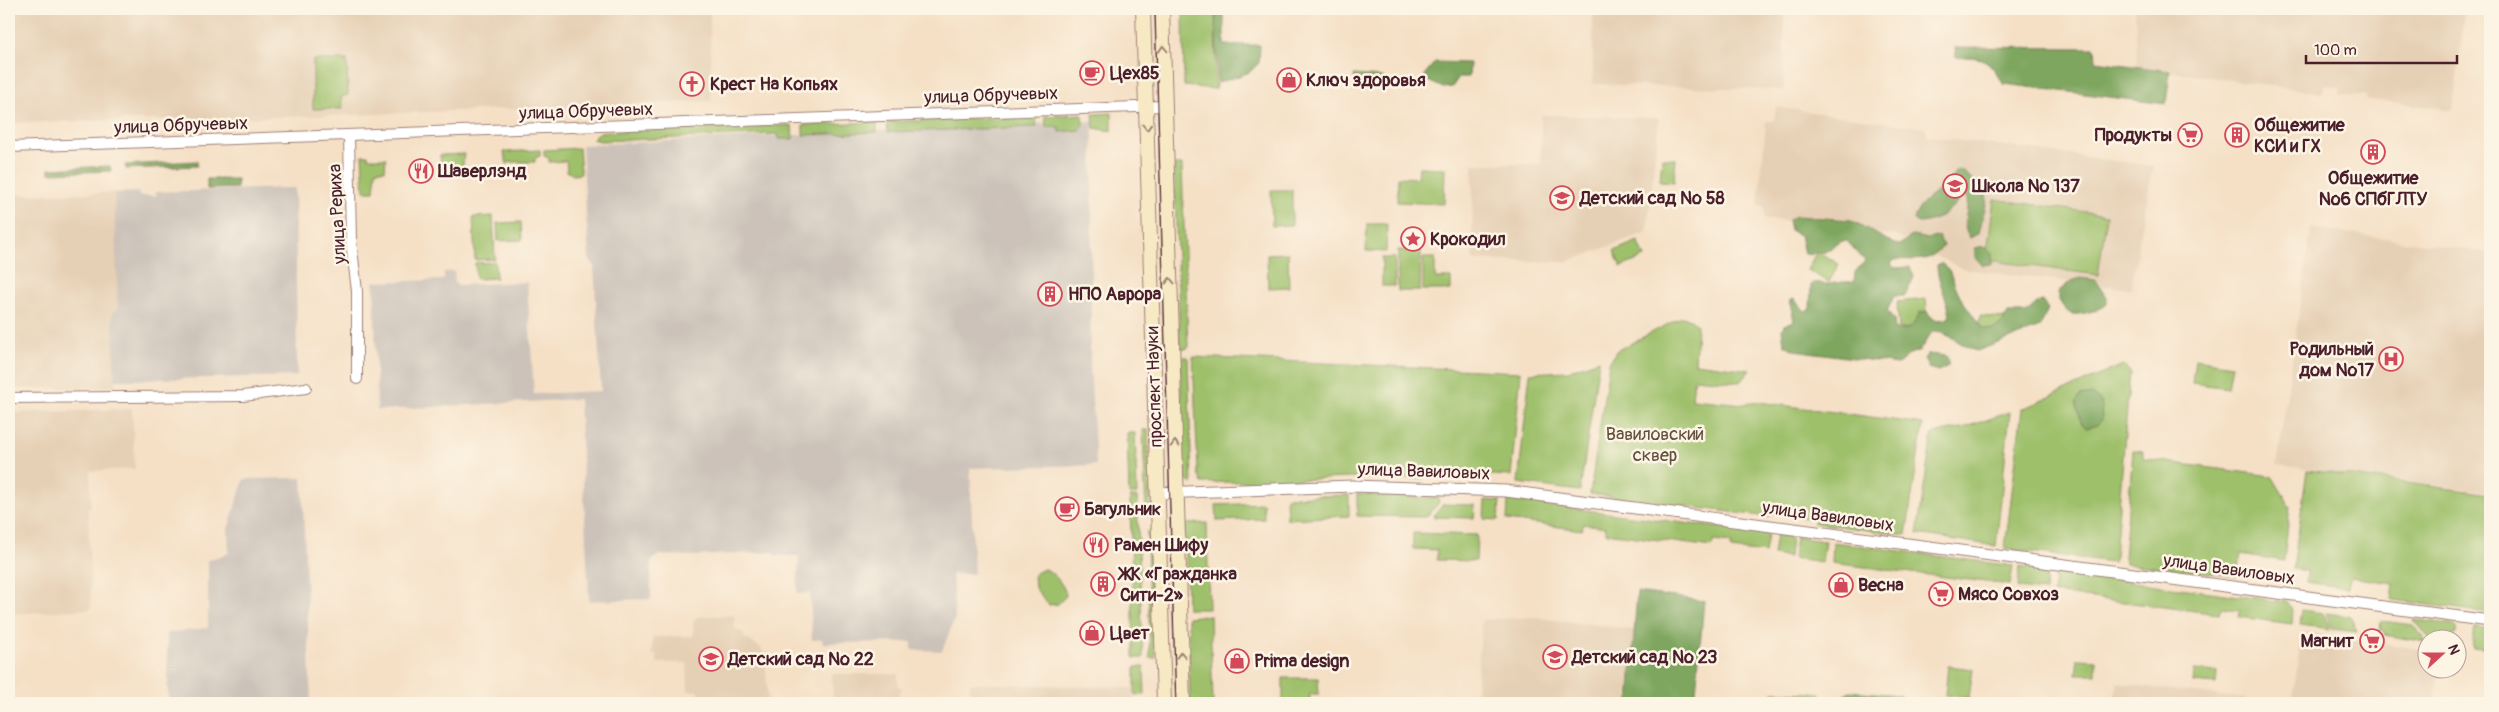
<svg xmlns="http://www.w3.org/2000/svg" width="2499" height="712" font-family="Pangolin,sans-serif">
	<rect width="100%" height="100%" fill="#fcf5e5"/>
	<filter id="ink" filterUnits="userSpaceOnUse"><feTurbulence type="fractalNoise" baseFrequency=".02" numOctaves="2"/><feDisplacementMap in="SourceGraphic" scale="10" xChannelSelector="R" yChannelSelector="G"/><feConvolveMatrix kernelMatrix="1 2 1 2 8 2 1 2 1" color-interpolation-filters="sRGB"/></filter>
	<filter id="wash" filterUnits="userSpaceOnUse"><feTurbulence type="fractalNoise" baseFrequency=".0096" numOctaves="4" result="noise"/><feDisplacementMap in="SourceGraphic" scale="20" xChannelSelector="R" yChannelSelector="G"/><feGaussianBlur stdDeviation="1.12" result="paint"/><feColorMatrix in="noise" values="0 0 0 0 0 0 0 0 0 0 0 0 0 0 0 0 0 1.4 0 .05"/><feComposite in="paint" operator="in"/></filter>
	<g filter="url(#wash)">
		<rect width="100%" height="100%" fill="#f5e0c6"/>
		<g fill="#e6d0b5">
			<path d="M9,9h701l1,92 -358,14 -344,8z"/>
			<path d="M1593,9h191v81l-191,-6z"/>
			<path d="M2135,9h330l-12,101 -87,-11v-3l-27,-3 1,-6 -5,-1 -11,-1 -1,8 -186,-26z"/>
			<path d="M1776,107l150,21 1,8 226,30 -22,123 -168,-20 -67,-33 -132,-18 1,-10 -7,-2 8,-84 8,-2z"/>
			<path d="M1541,115l118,3 -12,114 -80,30 -95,-2 1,-96h68z"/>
			<path d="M295,188l2,188 -182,4v7l-106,2v-194l129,-3 1,4h17v-4z"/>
			<path d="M2311,228l179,25v239l-213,-27z"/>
			<path d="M132,409l3,60 -45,2 1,36h-3l3,102 -82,5v-201z"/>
			<path d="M734,615l1,14 9,4 -1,4 18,11 4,8 3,47h-69v-12h-11l-1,-28h-30v-8h-5l1,-18 40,-1v-14l4,-5z"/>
			<path d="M1532,617l102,13 -7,73h-152l7,-83z"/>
			<path d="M2302,632l124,18v20h13l-5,33h-142z"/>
			<path d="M832,674h66v12l4,2 -7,13 3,2h-65z"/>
			<path d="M970,683l164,5 1,15h-164z"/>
			<path d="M2117,683l129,16v4h-132z"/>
		</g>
		<g fill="#ccc2b9">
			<path d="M1093,121l-3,245 6,99 -126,3 4,106h-22l3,44 -13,33 -30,-1v-8l-89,1 -1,-4 -10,1 -2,-47 -13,1 2,-38h-24l-1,-4 -79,4 -36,-1 -8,7v37l-62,2 -10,-202 -202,11 -3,-128 70,-2v-8l10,-1 1,11 2,3 70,-3 7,112 67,-3 -7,-126 -5,-5 -7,-115z"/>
			<path d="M295,188l2,188 -182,4 -3,-67 6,-4 -4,-116 24,-1 1,4h17v-4z"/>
			<path d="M302,478l9,225h-143l-1,-70 41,-5v-68l21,-7 -1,-24 16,-50z"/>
		</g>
		<g fill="#9ec06a" stroke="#74704a">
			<path d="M1215,9l1,80 -32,-3 -1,-76z"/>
			<path d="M313,60h34l1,35 -7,2 1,12h-29z"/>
			<path d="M1112,113v18l-18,-3 -1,-14z"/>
			<path d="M1082,114l1,12 -3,4 -21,2v-5h-13l-1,-11z"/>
			<path d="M1036,116l1,11 -149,5 -1,-10z"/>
			<path d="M877,122v10l-74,3v-10z"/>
			<path d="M792,125l1,14h-14l-1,-5 -177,7 -9,-2 8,-7z"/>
			<path d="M579,148l2,26 -8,1 -6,-4 -1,-10 -17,1v-4l-5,-2v-6z"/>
			<path d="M540,150v6l-5,2v4h-24l-4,2 -3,-12z"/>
			<path d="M464,154l-1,12 -22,1 -1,-12z"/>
			<path d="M362,155h6l1,3h17l-1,12h-9l-2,21h-10z"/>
			<path d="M1662,158l14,1 -2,23 -14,-1z"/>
			<path d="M1174,165h8l6,183 -8,1z"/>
			<path d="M1419,167l26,1 -1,36 -47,-2 1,-25 20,1z"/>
			<path d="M1271,190h21v35l-20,1z"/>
			<path d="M1994,199l113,16 -9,60 -112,-15z"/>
			<path d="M493,216l2,43 -20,1 -2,-43z"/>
			<path d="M521,222l1,18 -24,1 -1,-18z"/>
			<path d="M1367,224h20l-1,28 -20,-1z"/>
			<path d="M1638,241l7,16 -24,10 -7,-16z"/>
			<path d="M1398,250h23l-1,41h-22z"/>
			<path d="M1817,251l22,13 -10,18 -22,-12z"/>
			<path d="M1288,253l1,34 -21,1 -1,-34z"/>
			<rect x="1382" y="258" width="13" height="28"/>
			<path d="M1423,258h12v20h16v12h-28z"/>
			<path d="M495,262l1,16 -20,1 -1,-16z"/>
			<path d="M1926,299l1,13h-7l1,15 -22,2 -2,-27z"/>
			<path d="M1980,316l25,2 -1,16 -26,-3z"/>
			<path d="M1682,317l9,2 6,6 -2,38 55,7 -10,12 -46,-4 -2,21 52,5 15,-2 164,22 -17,111 -92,-12v-4l-44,-6 -1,4 -179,-23 19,-131 7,-12z"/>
			<path d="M1180,357h8l4,127 -6,-4 -3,-7z"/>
			<path d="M1193,357l328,15 -10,104 -87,-5 -2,8 -72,-1 -148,5 -4,-10z"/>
			<path d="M2195,359l37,6 -4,23 -36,-5z"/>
			<path d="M1599,360l-19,131 -62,-8 12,-110 38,-2z"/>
			<path d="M2123,365l7,7 -15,184 -2,6 -108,-13 17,-140z"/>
			<path d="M2010,412l-14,134 -79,-12 15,-100 34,-7z"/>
			<path d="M1143,430h5l3,86h-5z"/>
			<path d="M1127,433h8l2,61h-8z"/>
			<path d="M2133,450l10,1v8l129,17 18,30 -6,55 -43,-7 -4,22 -111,-12 -2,-7z"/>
			<path d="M2307,470l183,24v119l-98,-13 2,-17 -45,-6 -1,11 -42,-6 1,-11 -14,-2z"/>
			<path d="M1357,494l82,4 -1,6 -12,13 -69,-1z"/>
			<path d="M1349,495v21l-62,3 -1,-22z"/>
			<path d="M1130,497h7l6,161h-9z"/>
			<path d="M1485,500l15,1 -2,19 -14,-1z"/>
			<path d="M1508,500l260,34 -3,19 -34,-4v-6l-18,-2 -1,6 -106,-14v-6l-23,-3 -1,6 -75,-10z"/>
			<path d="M1263,503l1,16 -47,2 -1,-16z"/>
			<path d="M1443,504l32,1 -1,13 -41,-1z"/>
			<path d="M1207,523l2,86h-22l-2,-85z"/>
			<path d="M1147,531h5l3,127h-5z"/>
			<path d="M1413,533l64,2 -1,26 -39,-1v-10l-24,-1z"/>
			<path d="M1776,535l15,2 -2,20 -16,-2z"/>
			<path d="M1796,537l29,4 -3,21 -29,-4z"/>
			<path d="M1833,542l180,24 -3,19 -178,-22z"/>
			<path d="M2020,567l27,4 -2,20 -27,-3z"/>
			<path d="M1044,569c8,1 22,18 22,27l-8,8 -9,1 -14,-17 -1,-14z"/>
			<path d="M2056,572l230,30 7,8 -1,14 -53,-7 1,-7 -20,-2 -1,6 -166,-21z"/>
			<path d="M2302,610l21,3 7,16 -30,-4z"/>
			<path d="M2326,613l24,3 7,16 -24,-3z"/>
			<path d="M1210,615l3,88h-23l-2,-86z"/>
			<path d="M2414,620l38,4 4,4v6l-10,5h-16z"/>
			<path d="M2381,621l33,4 12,17 -42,-7v-3l-4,-1z"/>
			<path d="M2475,627l15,2v21l-18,-2z"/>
			<path d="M2078,659l18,1v14h-20z"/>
			<path d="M1948,666l25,3 -4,29 -24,-3z"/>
			<path d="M1135,667h9l1,28h-10z"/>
			<path d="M2194,670l23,2 -1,12 -23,-2z"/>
			<path d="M1283,678h35l1,16h-9v9h-27z"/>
			<path d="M1773,692l48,1 -3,10h-46z"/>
		</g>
		<g fill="#7ea65e" stroke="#646244">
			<path d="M1215,9h9v36h36l-1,18 -9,9 -32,11z"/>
			<path d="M1955,47l140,1 1,13 74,10 -4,33 -162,-20c-17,-26 -18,-27 -48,-27z"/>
			<path d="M1435,62l35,1 -1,14h-10l-7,10 -9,1 -17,-8 -1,-6z"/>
			<path d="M1354,75l29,2 6,7h-34z"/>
			<path d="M197,161v5l-71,3 -1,-4z"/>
			<path d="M110,166l1,5 -62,2v-4z"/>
			<path d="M1959,170l4,1 23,24 1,5 -8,33 -9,5c-10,-11 -1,-26 -3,-39l-3,-4c-13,14 -25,27 -45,28l-5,-3c4,-19 18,-23 32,-35 5,-4 6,-11 13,-15z"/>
			<path d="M207,179h30v9l-30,1z"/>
			<path d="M1796,216l55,4 43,24 5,1 13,-9 17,3 10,-3 4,10c-13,19 -30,12 -49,14l-3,4 4,4 15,-1 4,10 -9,19h-11l-7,15 7,8 1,11c15,1 19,-5 25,-18h7l8,8 11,-1 4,-3c-2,-18 -13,-34 -13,-51l4,-2 8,7 11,27 22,31c12,5 21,-5 26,-15h18l11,-10 5,-2 6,8 -8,18 -63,24c-16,-4 -27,-20 -45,-19l-12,18 -10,4 -12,10 -104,-14 -10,-6 -2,-15 2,-4 10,-4 -4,-20 4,-2 11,12 5,-2 1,-25c7,-3 10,0 17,0 9,-1 16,-3 26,-2l1,-10 10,-11 -18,-20h-5l-17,11 -21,2 -4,-19 -10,-5 -2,-10z"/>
			<path d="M1984,246l8,8v10l-10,1 -7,-8v-9z"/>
			<path d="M2081,278l15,2 11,18v6c-5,6 -26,11 -34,10 -6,0 -11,-9 -14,-14v-9l12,-10z"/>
			<path d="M1929,354l17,2 2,3v7l-10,5 -10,-3 -4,-10z"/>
			<path d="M2091,394l10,7 1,19 -5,5 -11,3 -5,-6 -5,-20 4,-6z"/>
			<path d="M1637,592l67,9 -9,102h-66z"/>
			<path d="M1850,691l50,4v8h-57l1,-9z"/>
		</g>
	</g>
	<g filter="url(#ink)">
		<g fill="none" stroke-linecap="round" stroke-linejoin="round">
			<g stroke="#a08078" stroke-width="12">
				<g id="minor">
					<path d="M349,135l2,106 6,50v88"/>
					<path d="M9,147l1155,-41"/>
					<path d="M9,398l234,-2 63,-8"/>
				</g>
			</g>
			<g stroke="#a08078" stroke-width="13">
				<path id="tertiary" d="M1158,493l195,-7 153,5 984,130"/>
			</g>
			<g stroke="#a08078" stroke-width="16">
				<g id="secondary">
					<path d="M1143,9l21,694"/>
					<path d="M1162,9l21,694"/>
				</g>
			</g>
			<use href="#minor" stroke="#fff" stroke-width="10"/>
			<use href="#tertiary" stroke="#fff" stroke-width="11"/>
			<use href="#secondary" stroke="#f6e9c3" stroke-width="14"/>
			<path stroke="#4a1f2b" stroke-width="1" d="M1155,9l21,694"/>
		</g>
		<defs><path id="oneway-chevron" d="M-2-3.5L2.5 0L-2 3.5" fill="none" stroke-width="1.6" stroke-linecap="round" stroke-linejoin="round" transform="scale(1.25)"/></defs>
		<g stroke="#a08477">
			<use href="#oneway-chevron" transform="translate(1163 49) rotate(-92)"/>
			<use href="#oneway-chevron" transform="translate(1147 127) rotate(88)"/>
			<use href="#oneway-chevron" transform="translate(1170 281) rotate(-92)"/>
			<use href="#oneway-chevron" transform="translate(1175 444) rotate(-92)"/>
			<use href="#oneway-chevron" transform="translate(1181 655) rotate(-92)"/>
		</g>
	</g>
	<defs>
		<g id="cafe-ring" transform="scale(1.25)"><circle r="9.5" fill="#fcf5e5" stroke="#d1495b" stroke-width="1.5"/><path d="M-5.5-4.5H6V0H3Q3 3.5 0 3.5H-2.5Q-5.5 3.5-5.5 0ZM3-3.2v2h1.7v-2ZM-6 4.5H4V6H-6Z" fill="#d1495b"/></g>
		<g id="shop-ring" transform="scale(1.25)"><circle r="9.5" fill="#fcf5e5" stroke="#d1495b" stroke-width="1.5"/><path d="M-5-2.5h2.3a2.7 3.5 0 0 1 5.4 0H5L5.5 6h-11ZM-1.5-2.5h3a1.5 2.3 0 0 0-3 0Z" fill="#d1495b"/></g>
		<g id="church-ring" transform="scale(1.25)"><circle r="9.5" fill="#fcf5e5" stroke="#d1495b" stroke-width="1.5"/><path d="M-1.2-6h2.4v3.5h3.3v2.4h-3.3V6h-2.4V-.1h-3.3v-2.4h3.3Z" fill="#d1495b"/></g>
		<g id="supermarket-ring" transform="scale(1.25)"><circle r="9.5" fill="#fcf5e5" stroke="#d1495b" stroke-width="1.5"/><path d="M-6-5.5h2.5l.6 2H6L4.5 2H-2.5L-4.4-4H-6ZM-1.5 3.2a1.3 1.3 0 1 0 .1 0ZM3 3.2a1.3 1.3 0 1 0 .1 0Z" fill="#d1495b"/></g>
		<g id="building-ring" transform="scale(1.25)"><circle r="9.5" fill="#fcf5e5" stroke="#d1495b" stroke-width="1.5"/><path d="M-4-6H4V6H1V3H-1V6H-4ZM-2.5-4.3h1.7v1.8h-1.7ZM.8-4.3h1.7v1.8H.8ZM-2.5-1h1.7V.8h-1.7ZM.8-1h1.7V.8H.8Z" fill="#d1495b"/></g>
		<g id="restaurant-ring" transform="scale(1.25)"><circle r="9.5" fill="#fcf5e5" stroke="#d1495b" stroke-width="1.5"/><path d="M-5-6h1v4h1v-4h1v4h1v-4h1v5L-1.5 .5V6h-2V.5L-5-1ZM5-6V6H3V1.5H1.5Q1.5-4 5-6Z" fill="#d1495b"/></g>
		<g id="school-ring" transform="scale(1.25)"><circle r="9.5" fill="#fcf5e5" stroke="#d1495b" stroke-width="1.5"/><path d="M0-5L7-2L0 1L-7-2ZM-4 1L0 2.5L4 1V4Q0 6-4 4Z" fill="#d1495b"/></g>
		<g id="sight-ring" transform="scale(1.25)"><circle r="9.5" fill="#fcf5e5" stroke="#d1495b" stroke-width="1.5"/><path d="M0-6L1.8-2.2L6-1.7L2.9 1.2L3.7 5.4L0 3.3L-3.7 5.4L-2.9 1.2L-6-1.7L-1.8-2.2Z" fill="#d1495b"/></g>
		<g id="hospital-ring" transform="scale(1.25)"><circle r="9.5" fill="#fcf5e5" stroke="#d1495b" stroke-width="1.5"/><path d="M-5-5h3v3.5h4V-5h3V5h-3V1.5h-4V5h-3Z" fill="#d1495b"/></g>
	</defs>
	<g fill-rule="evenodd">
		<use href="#cafe-ring" x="1092" y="73"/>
		<use href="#shop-ring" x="1289" y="80"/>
		<use href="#church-ring" x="692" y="84"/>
		<use href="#supermarket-ring" x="2190" y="135"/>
		<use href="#building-ring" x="2237" y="135"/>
		<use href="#building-ring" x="2373" y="152"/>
		<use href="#restaurant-ring" x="421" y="171"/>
		<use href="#school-ring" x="1955" y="186"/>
		<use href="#school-ring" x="1562" y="198"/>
		<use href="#sight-ring" x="1413" y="239"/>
		<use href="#building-ring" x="1050" y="294"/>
		<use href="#hospital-ring" x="2391" y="359"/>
		<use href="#cafe-ring" x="1067" y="509"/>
		<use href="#restaurant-ring" x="1096" y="545"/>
		<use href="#building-ring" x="1103" y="584"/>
		<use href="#shop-ring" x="1841" y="585"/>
		<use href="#supermarket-ring" x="1941" y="594"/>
		<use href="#shop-ring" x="1092" y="633"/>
		<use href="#supermarket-ring" x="2372" y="641"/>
		<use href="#school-ring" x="1555" y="657"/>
		<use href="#school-ring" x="711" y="659"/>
		<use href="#shop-ring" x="1237" y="661"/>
	</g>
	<g text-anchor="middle" stroke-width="5" stroke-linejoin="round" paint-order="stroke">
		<g font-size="18" font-weight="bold" fill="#4a1f2b" stroke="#fcf5e5" text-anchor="start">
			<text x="1110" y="79">Цех85</text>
			<text x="1306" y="86">Ключ здоровья</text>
			<text x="710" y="90">Крест На Копьях</text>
			<text x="2254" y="131">Общежитие<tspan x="2254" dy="21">КСИ и ГХ</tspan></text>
			<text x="2172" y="141" text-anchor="end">Продукты</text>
			<text x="438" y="177">Шаверлэнд</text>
			<text x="2373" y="184" text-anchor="middle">Общежитие<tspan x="2373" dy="21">№6 СПбГЛТУ</tspan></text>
			<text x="1972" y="192">Школа № 137</text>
			<text x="1580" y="204">Детский сад № 58</text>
			<text x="1430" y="245">Крокодил</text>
			<text x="1068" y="300">НПО Аврора</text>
			<text x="2374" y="355" text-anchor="end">Родильный<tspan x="2374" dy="21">дом №17</tspan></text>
			<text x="1084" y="515">Багульник</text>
			<text x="1114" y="551">Рамен Шифу</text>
			<text x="1120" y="580">ЖК «Гражданка<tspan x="1120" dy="21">Сити-2»</tspan></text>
			<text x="1858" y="591">Весна</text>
			<text x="1958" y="600">Мясо Совхоз</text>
			<text x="1110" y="639">Цвет</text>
			<text x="2354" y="647" text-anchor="end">Магнит</text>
			<text x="1572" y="663">Детский сад № 23</text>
			<text x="728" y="665">Детский сад № 22</text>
			<text x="1254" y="667">Prima design</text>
		</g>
		<g font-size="18" fill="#4a1f2b" stroke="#fcf5e5">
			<text transform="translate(991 95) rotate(-2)" y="6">улица Обручевых</text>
			<text transform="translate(586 111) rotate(-2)" y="6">улица Обручевых</text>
			<text transform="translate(181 125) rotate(-2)" y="6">улица Обручевых</text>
			<text transform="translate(337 214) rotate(-93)" y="6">улица Рериха</text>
			<text transform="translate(1154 387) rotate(-92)" y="6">проспект Науки</text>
			<text transform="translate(1424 471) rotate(2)" y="6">улица Вавиловых</text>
			<text transform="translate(1828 516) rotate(8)" y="6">улица Вавиловых</text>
			<text transform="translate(2229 569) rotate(8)" y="6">улица Вавиловых</text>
		</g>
		<g font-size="18" fill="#634f3e" stroke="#fcf5e5">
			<text x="1655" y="440">Вавиловский<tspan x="1655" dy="21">сквер</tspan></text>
		</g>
	</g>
	<rect width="2499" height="712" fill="none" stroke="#fcf5e5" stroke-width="30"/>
	<g transform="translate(2442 654) rotate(69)"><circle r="24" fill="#fcf5e5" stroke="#b59f9b"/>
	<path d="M0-4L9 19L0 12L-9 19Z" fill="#d1495b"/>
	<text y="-8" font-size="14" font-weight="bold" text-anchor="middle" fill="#4a1f2b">N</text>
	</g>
	<path d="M2306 55v8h151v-8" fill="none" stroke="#4a1f2b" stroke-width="2.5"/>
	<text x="2314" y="55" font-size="15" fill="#4a1f2b" stroke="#fcf5e5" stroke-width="4" paint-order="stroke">100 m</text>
</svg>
